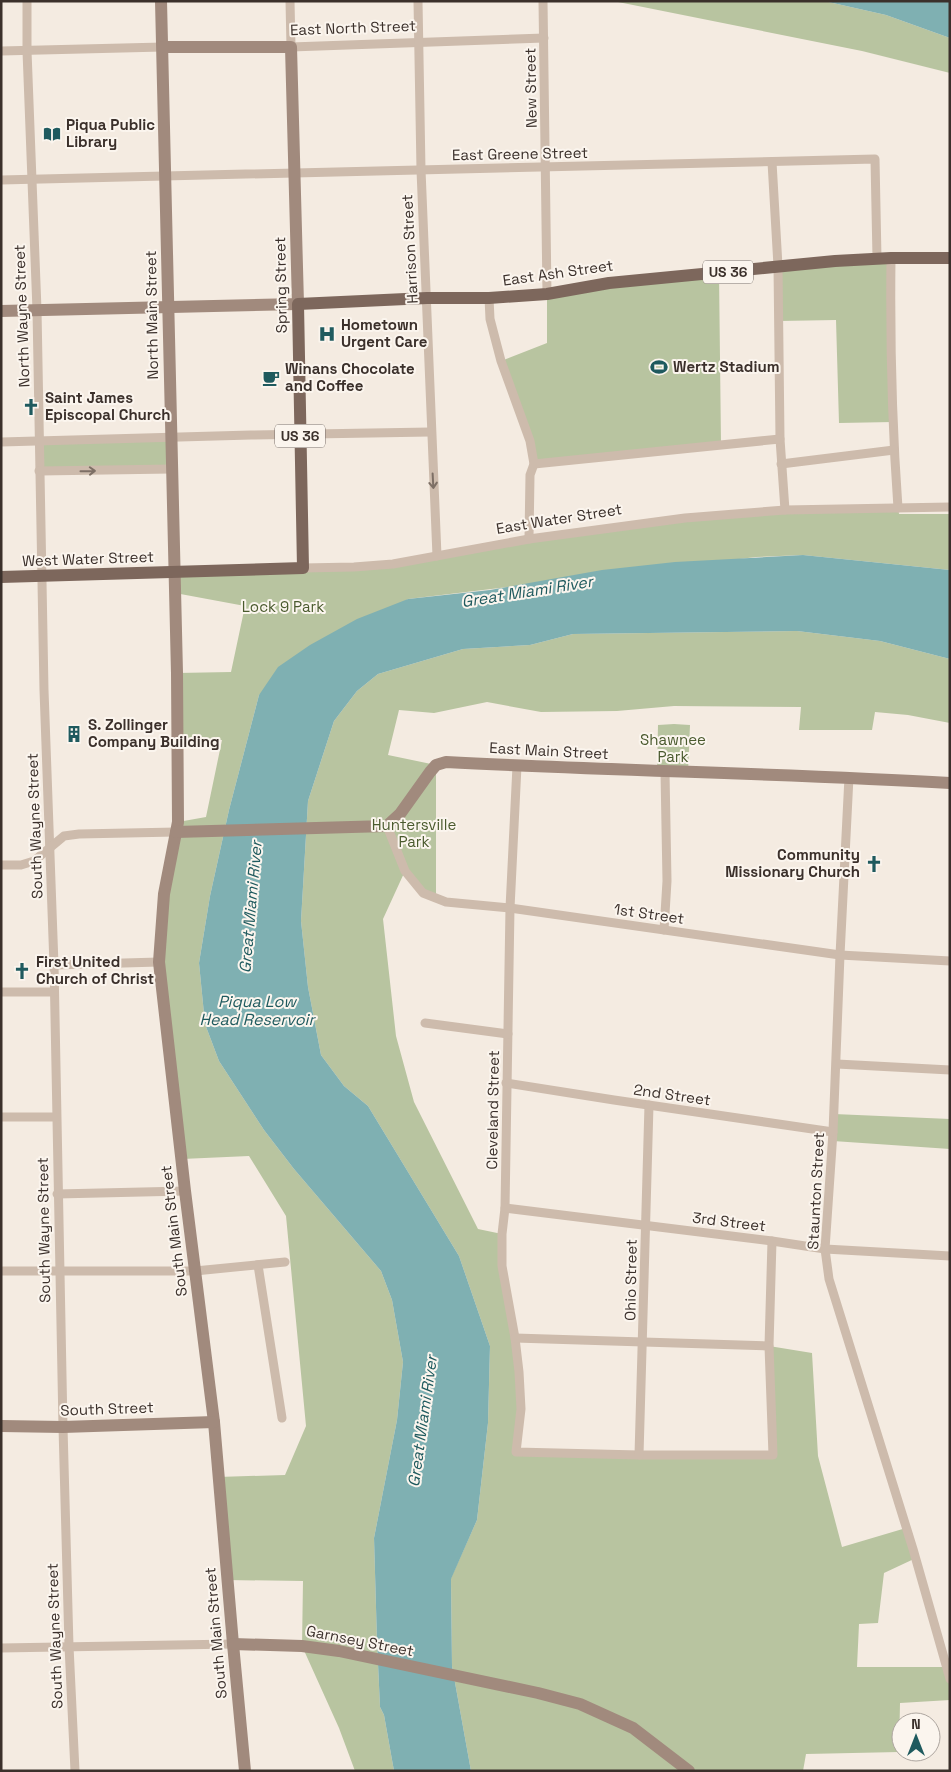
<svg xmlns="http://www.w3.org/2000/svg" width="951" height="1772" font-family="'Space Grotesk',sans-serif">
	<rect width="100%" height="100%" fill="#f4ebe1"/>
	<g fill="#b8c4a0">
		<path d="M613,1h211l62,14 64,23v35l-88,-22z"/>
		<path d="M891,258l2,164 -54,1 -3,-103 -57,1 -1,-54z"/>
		<path d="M719,273l2,172 -187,19 -33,-103 46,-18v-49z"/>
		<path d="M171,437l1,32 -133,2v-30z"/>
		<path d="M898,508l1,6h51v56l-147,-15 -47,2 -348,42 -149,96 -30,115 -19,86 -11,67 6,61 14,37 45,69 30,39 87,102 11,29 11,62 -6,58 -23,118 3,104 3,65 4,8 10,56h-39l-16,-43 -37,-82 1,-65 -76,-1 -9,-103 67,-2 21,-49 -20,-210 -37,-60 -67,3 -23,-197 19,-140 28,-5 16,-77 -44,-1 -1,-66 54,-1 14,-66 -70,-13v-21l179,-5 331,-49z"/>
		<path d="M797,631l83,10 70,18v64l-42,-8 -33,-3 -3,18h-73l2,-23 -127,-1 -57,5 -76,1 -54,-10 -53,11 -35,-3 -11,45 48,10v133l-13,-5 -18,-22 -22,48 13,117 18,66 64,127 24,5 17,138 -2,80 256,3 -4,-109 43,7 6,103 24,91 64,-19 10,30 -32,15 -6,50 -19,1 -2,43h89l4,12v21l-50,3 -1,49 -93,2 -3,17h-332l-19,-105 -1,-88 26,-58 11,-97 2,-77 -31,-90 -91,-150 -24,-20 -23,-31 -13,-68 -7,-66 7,-120 26,-80 23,-30 21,-17 85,-25 67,-4 43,-11z"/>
		<path d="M674,724l16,1 -2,48 -31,-1 1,-47z"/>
		<path d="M834,1114l116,5v30l-117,-8z"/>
	</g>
	<g fill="#7fb0b2">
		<path d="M824,1h126v37l-64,-23z"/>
		<path d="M803,555l147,15v89l-70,-18 -83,-10 -224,3 -43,11 -67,4 -85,25 -21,17 -23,30 -26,80 -7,120 7,66 13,68 23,31 24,20 91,150 31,90 -2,77 -11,97 -26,59 1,87 19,105h-77l-10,-56 -4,-8 -3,-65 -3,-104 23,-118 6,-58 -11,-62 -11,-29 -87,-102 -30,-39 -45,-69 -14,-37 -6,-61 11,-67 19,-86 30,-115 19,-28 32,-22 47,-26 51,-20 82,-9 112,-20 73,-8z"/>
	</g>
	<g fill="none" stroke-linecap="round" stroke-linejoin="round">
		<g stroke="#cdbbac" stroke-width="9">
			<path d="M27,1v50l10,259 7,380 10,275 9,462 6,219 6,125"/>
			<path d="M290,1l1,46 253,-9"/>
			<path d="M418,1l3,169 16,386"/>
			<path d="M543,1l4,293"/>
			<path d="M1,51l162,-4"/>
			<path d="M772,162l6,104 2,173 5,71"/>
			<path d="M1,180l874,-21 2,99"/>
			<path d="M891,258c-1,83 1,167 7,250"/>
			<path d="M489,298l1,21 11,42 29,80 4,23 -4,11 -1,64"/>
			<path d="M1,442l250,-7 179,-3"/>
			<path d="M534,464l246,-25"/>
			<path d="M781,464l113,-14"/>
			<path d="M39,471l133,-2"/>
			<path d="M303,568l51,-1 39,-3 136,-25 156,-21 100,-8 165,-3"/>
			<path d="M517,766l-7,142 -5,300 -3,26v32l13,72 4,34 2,37 -5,43 123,3h134l-4,-109 3,-105"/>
			<path d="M849,777l-9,178 -7,177 -8,117 4,30 84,270 37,130"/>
			<path d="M387,826l18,45 18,22 23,9 64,6 330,47 110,6"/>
			<path d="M1,865h20l13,-4 30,-25 15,-2 97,-2"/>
			<path d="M664,930l3,-49 -2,-109"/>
			<path d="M54,965l105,-3"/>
			<path d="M1,992h53"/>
			<path d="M425,1023l83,11"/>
			<path d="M837,1064l113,6"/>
			<path d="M506,1083l108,17 219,32"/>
			<path d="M1,1117h55"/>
			<path d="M57,1194l128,-3"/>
			<path d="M505,1208l267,33 53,8 125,7"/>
			<path d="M258,1265l24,153"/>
			<path d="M1,1271h194l90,-9"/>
			<path d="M515,1338l254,8"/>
			<path d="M639,1455l10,-350"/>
			<path d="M1,1648l232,-4"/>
		</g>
		<g stroke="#a18a7d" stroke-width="12">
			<path d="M161,1l16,672 1,149 -14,72 -5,68 26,229 29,231 19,222 12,127"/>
			<path d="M1,311l297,-7 -7,-257h-128"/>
			<path d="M176,832l211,-6 13,-12 30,-42 6,-7 10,-3c168,9 336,11 504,21"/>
			<path d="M1,1426l62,1 151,-5"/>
			<path d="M233,1644l69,2 37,5 199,42 42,11 53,24 56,43"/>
		</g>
		<path stroke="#7d675c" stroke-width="12" d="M1,577l302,-9 -5,-264 129,-6h62l58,-4 62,-11 226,-22 56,-3h59"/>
	</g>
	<defs><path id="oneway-shaft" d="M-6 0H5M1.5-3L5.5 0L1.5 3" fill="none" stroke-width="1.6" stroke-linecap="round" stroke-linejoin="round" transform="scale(1.25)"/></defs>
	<g stroke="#7d6f65">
		<use href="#oneway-shaft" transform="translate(88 471) rotate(-1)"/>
		<use href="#oneway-shaft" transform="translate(433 481) rotate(87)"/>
	</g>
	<defs>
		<g id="library-bare" transform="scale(1.35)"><path d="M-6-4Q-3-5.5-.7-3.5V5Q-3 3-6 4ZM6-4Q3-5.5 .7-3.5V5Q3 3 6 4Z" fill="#1f5a5e" stroke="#fbf5ee" stroke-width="2.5" paint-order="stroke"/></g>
		<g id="hospital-bare" transform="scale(1.35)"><path d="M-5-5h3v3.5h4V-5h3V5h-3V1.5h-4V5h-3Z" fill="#1f5a5e" stroke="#fbf5ee" stroke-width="2.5" paint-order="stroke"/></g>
		<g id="stadium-bare" transform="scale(1.35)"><path d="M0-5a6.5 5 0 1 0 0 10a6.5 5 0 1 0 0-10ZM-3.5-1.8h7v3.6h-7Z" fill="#1f5a5e" stroke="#fbf5ee" stroke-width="2.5" paint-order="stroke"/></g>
		<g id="cafe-bare" transform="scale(1.35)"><path d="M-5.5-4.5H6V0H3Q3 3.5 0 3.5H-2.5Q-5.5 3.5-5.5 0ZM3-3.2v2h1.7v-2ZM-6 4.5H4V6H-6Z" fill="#1f5a5e" stroke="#fbf5ee" stroke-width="2.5" paint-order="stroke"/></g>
		<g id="church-bare" transform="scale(1.35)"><path d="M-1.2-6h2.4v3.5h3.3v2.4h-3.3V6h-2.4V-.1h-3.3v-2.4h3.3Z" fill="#1f5a5e" stroke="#fbf5ee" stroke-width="2.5" paint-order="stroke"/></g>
		<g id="building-bare" transform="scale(1.35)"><path d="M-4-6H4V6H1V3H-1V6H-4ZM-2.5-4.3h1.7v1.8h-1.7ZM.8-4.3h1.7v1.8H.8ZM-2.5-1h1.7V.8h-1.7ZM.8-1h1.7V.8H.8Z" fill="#1f5a5e" stroke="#fbf5ee" stroke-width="2.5" paint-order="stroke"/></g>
	</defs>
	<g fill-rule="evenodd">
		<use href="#library-bare" x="52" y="134"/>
		<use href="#hospital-bare" x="327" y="334"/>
		<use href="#stadium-bare" x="659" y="367"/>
		<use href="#cafe-bare" x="271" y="378"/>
		<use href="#church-bare" x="31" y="407"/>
		<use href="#building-bare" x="74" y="734"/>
		<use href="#church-bare" x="874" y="864"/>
		<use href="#church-bare" x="22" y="971"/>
	</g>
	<g text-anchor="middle" stroke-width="4" stroke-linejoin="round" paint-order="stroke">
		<g fill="#fbf5ee" stroke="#756b66" stroke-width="1">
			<rect x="703" y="260.5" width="50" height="23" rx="4"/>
			<rect x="275" y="424.5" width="50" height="23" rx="4"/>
		</g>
		<g font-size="14" font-weight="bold" fill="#3b302b">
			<text x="728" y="277">US 36</text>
			<text x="300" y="441">US 36</text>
		</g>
		<g font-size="15" fill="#3b302b" stroke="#fbf5ee">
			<text transform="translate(353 28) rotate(-2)" y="5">East North Street</text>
			<text transform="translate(531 88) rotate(-91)" y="5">New Street</text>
			<text transform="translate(520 154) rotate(-1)" y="5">East Greene Street</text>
			<text transform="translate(410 249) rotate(-93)" y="5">Harrison Street</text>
			<text transform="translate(558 273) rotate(-8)" y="5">East Ash Street</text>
			<text transform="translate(281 285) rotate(-91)" y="5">Spring Street</text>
			<text transform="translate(152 315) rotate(-91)" y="5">North Main Street</text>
			<text transform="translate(22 316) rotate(-92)" y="5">North Wayne Street</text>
			<text transform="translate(559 519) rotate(-9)" y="5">East Water Street</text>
			<text transform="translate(88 559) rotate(-2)" y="5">West Water Street</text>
			<text transform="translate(549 751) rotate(3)" y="5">East Main Street</text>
			<text transform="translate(35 826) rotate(-92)" y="5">South Wayne Street</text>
			<text transform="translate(649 914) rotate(8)" y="5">1st Street</text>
			<text transform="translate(672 1095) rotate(8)" y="5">2nd Street</text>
			<text transform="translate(493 1110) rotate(-89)" y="5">Cleveland Street</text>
			<text transform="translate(816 1191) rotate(-87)" y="5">Staunton Street</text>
			<text transform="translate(729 1222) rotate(7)" y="5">3rd Street</text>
			<text transform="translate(44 1230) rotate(-91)" y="5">South Wayne Street</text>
			<text transform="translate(174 1231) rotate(-97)" y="5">South Main Street</text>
			<text transform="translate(631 1280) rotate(-89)" y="5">Ohio Street</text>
			<text transform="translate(107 1409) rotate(-2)" y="5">South Street</text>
			<text transform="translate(216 1633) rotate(-95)" y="5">South Main Street</text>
			<text transform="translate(55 1636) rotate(-92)" y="5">South Wayne Street</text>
			<text transform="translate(360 1641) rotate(11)" y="5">Garnsey Street</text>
		</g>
		<g font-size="15" font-weight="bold" fill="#3b302b" stroke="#fbf5ee" text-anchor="start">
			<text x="66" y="130">Piqua Public<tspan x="66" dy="17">Library</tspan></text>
			<text x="341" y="330">Hometown<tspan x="341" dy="17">Urgent Care</tspan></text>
			<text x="673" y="372">Wertz Stadium</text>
			<text x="285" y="374">Winans Chocolate<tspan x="285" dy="17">and Coffee</tspan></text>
			<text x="45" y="403">Saint James<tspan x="45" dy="17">Episcopal Church</tspan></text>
			<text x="88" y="730">S. Zollinger<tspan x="88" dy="17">Company Building</tspan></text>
			<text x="860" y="860" text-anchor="end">Community<tspan x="860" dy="17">Missionary Church</tspan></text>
			<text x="36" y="967">First United<tspan x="36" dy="17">Church of Christ</tspan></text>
		</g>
		<g font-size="15" fill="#4a5a2e" stroke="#fbf5ee">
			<text x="283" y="612">Lock 9 Park</text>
			<text x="673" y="745">Shawnee<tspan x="673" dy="17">Park</tspan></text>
			<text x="414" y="830">Huntersville<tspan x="414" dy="17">Park</tspan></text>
		</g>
		<g font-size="16" font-style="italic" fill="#1f5a5e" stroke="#fbf5ee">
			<text transform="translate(527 591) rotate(-9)" y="6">Great Miami River</text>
			<text transform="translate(250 907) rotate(-85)" y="6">Great Miami River</text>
			<text x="257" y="1007">Piqua Low<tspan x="257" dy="18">Head Reservoir</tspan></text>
			<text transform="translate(422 1421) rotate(-82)" y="6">Great Miami River</text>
		</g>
	</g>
	<rect width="951" height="1772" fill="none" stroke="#3b302b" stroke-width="5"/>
	<g transform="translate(916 1737)"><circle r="24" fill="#fbf5ee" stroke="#aea6a0"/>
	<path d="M0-4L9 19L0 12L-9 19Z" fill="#1f5a5e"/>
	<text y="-8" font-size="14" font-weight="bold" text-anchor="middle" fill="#3b302b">N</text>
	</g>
</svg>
